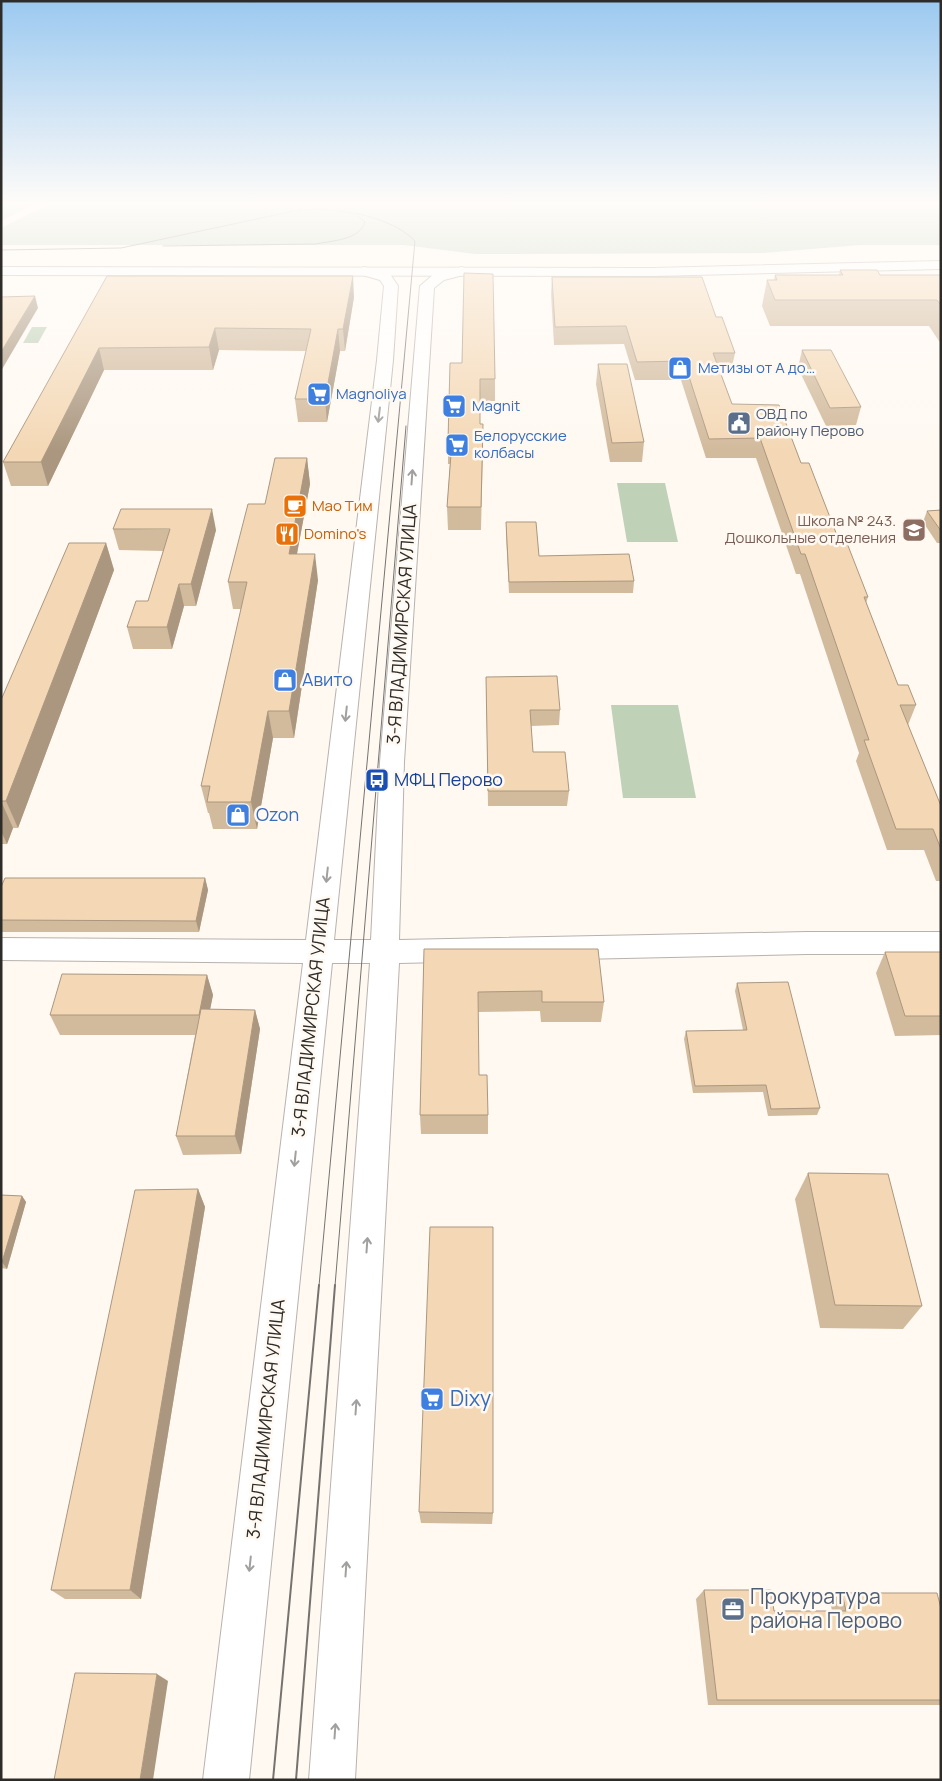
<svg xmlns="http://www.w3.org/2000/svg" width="942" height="1781" font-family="Manrope,sans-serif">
	<rect width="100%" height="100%" fill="#fff9f2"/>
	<g fill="#bfd1b7">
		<path d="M1,203h36l-36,18z"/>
		<path d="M51,203h890v42h-81l-97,8 -264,1h-24l-71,-9h-403v-17z"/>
		<path d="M32,327h15l-9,16h-15z"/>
		<path d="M617,483h48l13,59h-51z"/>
		<path d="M611,705h67l18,93h-73z"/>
	</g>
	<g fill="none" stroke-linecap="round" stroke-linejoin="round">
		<g stroke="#b8b2ac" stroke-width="2">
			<path id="minor" d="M364,267l26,7 8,12 -5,74 -59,580h37l9,-178 40,-476 14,-12 28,-7 7,4 -2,3 -23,6 -10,8 -30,474 -5,178 408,-8h134v22h-134l-408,9 -44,817h-46l61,-817h-38l-83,817h-46l100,-817 -302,-3v-22l305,2 71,-580 7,-74 -4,-6 -21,-6 -2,-3z"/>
		</g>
		<g stroke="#b8b2ac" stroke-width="2">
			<path id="major" d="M941,261v8l-288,7 -652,-1v-8l652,1z"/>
		</g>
		<use href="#minor" fill="#fff" fill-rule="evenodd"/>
		<use href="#major" fill="#fff" fill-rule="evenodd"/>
		<g stroke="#76736f" stroke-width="1">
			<path d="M163,246l152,-2c16,-3 45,-4 50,-22l-7,-6"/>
			<path d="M1,250l120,-2 173,-37c36,-5 95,3 121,30l-96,1045"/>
			<path d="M335,1286l71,-860"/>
		</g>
		<g stroke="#76736f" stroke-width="2">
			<path d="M273,1780l46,-495"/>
			<path d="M296,1780l39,-495"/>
		</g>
	</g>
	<g fill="#d2ba9c">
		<path d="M840,270l40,5h61v69l-12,-18h-159l-8,-20 5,-26h7l1,-5h64z"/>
		<path d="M107,276l247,21 -9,54h-5l-13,71h-29l-3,-23 11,-48 -87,-1 -6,20h-109l-56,116h-37l-8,-24z"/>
		<path d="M552,277l164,40 19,36 -4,18h-11l12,33 69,59 37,75 30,59 -2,6 32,82 18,20 -8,20 33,81v75h-5l-12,-31h-37l-31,-89 3,-8 -59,-179h-4l-40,-116h-50l-25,-78h-46l-11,-36 -70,1 -3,-51z"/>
		<path d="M802,350l59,57 -5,18 -30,1 -28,-58z"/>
		<path d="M450,363l45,16v22h-15v23l3,22 -2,84h-33l-1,-23 3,-43h-2v-23z"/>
		<path d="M598,364l46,78 -2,20h-32l-14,-78z"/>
		<path d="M307,458l3,26 -13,70 21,26 -24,158h-21l-16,91h-44l-4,-16h-1l-7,-27 40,-177h-8l-5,-27 37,-78z"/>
		<path d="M941,510v33h-4l-14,-21 4,-11z"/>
		<path d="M506,522l33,34 95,25 -1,12h-124l-3,-59z"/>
		<path d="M113,529l103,1 -20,76h-12l-12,43h-39l-6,-22 21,-26 15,-50 -44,-1z"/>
		<path d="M106,543l8,27 -96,258h-5l-6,16h-6v-144z"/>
		<path d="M486,677l74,33 -1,15 -28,1 2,26 36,39 -2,15h-79z"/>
		<path d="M205,878l3,12 -9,42h-198v-45z"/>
		<path d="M424,949l180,53 -3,20h-60l-1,-11 -62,1 1,63 9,40v19h-67l-1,-19z"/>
		<path d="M885,952h56v83l-46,1 -19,-63z"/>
		<path d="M207,975l6,20 -3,14 45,1 5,19 -19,125 -58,1 -7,-19 19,-101h-135l-10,-20z"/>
		<path d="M737,983l83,125 -3,7 -49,1 -5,-24 -70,1 -9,-54 2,-8 57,-1 -8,-39z"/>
		<path d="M808,1173l114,133 -19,23 -83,-1 -25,-129z"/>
		<path d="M198,1189l7,18 -64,392h-76l-14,-9z"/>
		<path d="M1,1195l21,1 4,6 -19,67 -6,-1z"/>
		<path d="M419,1512l74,1 -1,11 -71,-1z"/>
		<path d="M704,1590l70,21h58l-2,-10 12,-8 99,15v97h-233l-12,-106z"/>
	</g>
	<g fill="#ab977f">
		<path d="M353,276l1,21 -9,54 -2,-22z"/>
		<path d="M35,296l3,12 -37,63v-19z"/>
		<path d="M215,328l4,22 -6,20 -4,-23z"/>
		<path d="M338,329l2,22 -13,71 -2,-23z"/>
		<path d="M99,348l5,22 -56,116 -7,-24z"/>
		<path d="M307,458l3,26 -18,96 -3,-26z"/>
		<path d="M212,509l4,21 -20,76 -5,-22z"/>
		<path d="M106,543l8,27 -96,258 -12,-27z"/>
		<path d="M315,554l3,26 -24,158 -5,-27z"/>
		<path d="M179,584l5,22 -12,43 -5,-22z"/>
		<path d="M268,711l5,27 -16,91 -6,-27z"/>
		<path d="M1,801l12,27 -6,16 -6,-13z"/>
		<path d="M205,878l3,12 -9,42 -3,-11z"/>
		<path d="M207,975l6,20 -8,40 -6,-20z"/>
		<path d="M255,1010l5,19 -19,125 -6,-18z"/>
		<path d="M198,1189l7,18 -64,392 -11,-9z"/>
		<path d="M22,1196l4,6 -19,67 -5,-7z"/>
		<path d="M157,1674l11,7 -15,99h-13z"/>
	</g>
	<g fill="#f4d8b5" stroke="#ab977f">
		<path d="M840,270h37l3,5h61v30l-4,-5h-162l-8,-20h10l-2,-5h68z"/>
		<path d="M464,273l29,1 2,105h-15v45h3l-2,83h-34l5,-66h-4l2,-78h12z"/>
		<path d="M107,276h246l-10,53h-5l-13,70h-30l16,-70 -96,-1 -6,19 -110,1 -58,114h-38z"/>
		<path d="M552,277h150l14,40h6l13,36h-22l19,51 47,1 22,58h8l29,75h7l23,59h-4l34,88h10l8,20h-16l41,101v43l-8,-20h-37l-32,-89h5l-64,-186h-4l-41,-116 -51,1 -25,-78 -47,1 -11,-36 -71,1z"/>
		<path d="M35,296l-34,56v-55z"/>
		<path d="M802,350h29l30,57 -31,1z"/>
		<path d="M598,364h29l17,78 -32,1z"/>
		<path d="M275,458h32l-18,96h26l-26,157h-21l-17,91h-44l3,-16h-9l46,-204h-19l20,-78h17z"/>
		<path d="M121,509h91l-21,75h-12l-12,43h-40l9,-26h12l22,-72h-57z"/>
		<path d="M941,510v21l-14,-20z"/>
		<path d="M506,522h30l3,34 90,-2 5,27 -125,1z"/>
		<path d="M69,543h37l-100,258h-5v-101z"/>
		<path d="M557,676l3,34h-30l3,42h32l4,39h-81l-2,-114z"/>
		<path d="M5,878h200l-9,43 -195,-1v-33z"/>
		<path d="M424,949h174l6,53h-62v-11l-64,1 1,83h8l1,40h-68z"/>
		<path d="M885,952h56v64h-36z"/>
		<path d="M62,974l145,1 -8,40h-149z"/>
		<path d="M788,982l32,126 -49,1 -5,-24 -71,1 -9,-55 61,-1 -10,-47z"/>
		<path d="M201,1009l54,1 -20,126h-59z"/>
		<path d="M808,1173l80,1 34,132 -87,-1z"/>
		<path d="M198,1189l-68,401h-79l84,-400z"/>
		<path d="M1,1195l21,1 -20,66h-1z"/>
		<path d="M430,1227h63v286l-74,-1z"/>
		<path d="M704,1590h67l3,21h72l-4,-18h95l4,15v92h-224z"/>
		<path d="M75,1673l82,1 -17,106h-86z"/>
	</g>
	<defs><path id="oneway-shaft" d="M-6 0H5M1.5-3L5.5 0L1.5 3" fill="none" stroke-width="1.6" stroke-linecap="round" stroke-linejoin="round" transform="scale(1.25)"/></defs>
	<g stroke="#a1a09f">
		<use href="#oneway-shaft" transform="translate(379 415) rotate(97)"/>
		<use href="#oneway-shaft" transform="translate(412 477) rotate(-86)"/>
		<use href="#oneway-shaft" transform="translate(346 714) rotate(96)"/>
		<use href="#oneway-shaft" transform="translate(327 875) rotate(96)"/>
		<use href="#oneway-shaft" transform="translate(295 1159) rotate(96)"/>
		<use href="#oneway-shaft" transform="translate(367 1245) rotate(-86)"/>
		<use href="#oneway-shaft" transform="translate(356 1407) rotate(-86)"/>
		<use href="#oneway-shaft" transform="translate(250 1564) rotate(96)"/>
		<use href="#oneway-shaft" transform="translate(346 1569) rotate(-86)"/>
		<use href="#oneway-shaft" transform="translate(335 1731) rotate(-86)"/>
	</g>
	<linearGradient id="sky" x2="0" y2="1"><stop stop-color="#9bc9f0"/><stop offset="0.45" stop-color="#fffcf9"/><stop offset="1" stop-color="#fffcf9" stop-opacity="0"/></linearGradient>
	<rect width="942" height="452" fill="url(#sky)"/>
	<defs>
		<g id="shop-square" transform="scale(1.25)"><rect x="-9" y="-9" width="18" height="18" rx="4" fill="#3f7fe0" stroke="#fff9f2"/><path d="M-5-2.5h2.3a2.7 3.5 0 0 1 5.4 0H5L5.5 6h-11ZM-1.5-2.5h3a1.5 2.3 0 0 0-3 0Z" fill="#fff"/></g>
		<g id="supermarket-square" transform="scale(1.25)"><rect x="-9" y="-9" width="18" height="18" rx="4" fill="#3f7fe0" stroke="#fff9f2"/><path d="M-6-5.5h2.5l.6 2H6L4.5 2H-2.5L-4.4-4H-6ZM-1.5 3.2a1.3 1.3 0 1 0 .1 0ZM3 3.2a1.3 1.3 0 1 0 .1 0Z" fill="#fff"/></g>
		<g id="civic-square" transform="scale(1.25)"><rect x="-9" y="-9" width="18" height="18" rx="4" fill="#5c6f8a" stroke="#fff9f2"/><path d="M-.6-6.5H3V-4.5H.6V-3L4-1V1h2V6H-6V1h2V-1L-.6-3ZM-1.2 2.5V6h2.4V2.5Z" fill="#fff"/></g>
		<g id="cafe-square" transform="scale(1.25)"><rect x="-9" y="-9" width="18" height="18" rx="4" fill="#e8710a" stroke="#fff9f2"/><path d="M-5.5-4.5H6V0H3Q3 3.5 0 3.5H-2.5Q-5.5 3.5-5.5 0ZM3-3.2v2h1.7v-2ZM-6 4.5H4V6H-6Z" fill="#fff"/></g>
		<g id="school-square" transform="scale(1.25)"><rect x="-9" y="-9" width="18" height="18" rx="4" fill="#8d6e63" stroke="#fff9f2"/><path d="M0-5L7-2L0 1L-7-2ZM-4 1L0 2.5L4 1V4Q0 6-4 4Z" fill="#fff"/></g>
		<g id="restaurant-square" transform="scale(1.25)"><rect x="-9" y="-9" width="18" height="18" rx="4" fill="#e8710a" stroke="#fff9f2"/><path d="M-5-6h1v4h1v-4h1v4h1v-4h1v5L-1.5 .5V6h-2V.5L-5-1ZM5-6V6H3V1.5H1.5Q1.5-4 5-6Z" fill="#fff"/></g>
		<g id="bus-square" transform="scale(1.25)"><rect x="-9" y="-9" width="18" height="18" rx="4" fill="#1a4fb4" stroke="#fff9f2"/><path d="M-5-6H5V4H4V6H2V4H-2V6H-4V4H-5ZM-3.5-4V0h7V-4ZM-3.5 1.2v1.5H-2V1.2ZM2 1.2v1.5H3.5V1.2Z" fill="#fff"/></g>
		<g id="office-square" transform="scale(1.25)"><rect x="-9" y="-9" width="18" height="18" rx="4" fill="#5c6f8a" stroke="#fff9f2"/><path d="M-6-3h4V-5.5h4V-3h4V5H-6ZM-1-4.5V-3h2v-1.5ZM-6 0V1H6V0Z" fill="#fff"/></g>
	</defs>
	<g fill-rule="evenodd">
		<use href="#shop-square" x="680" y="368"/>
		<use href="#supermarket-square" x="319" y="394"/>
		<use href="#supermarket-square" x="454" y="406"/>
		<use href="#civic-square" x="739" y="423"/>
		<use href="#supermarket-square" x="457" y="445"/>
		<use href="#cafe-square" x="295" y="506"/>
		<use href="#school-square" x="914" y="530"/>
		<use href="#restaurant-square" x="287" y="534"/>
		<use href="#shop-square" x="285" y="680"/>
		<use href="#bus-square" x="377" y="780"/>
		<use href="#shop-square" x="238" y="815"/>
		<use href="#supermarket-square" x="432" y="1399"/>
		<use href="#office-square" x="733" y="1609"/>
	</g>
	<g text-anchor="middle" stroke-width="5" stroke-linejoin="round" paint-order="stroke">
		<g font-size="15" fill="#366cbe" stroke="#fff9f2" text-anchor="start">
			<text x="698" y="373">Метизы от А до…</text>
			<text x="336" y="399">Magnoliya</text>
			<text x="472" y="411">Magnit</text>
			<text x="474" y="441">Белорусские<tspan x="474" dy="17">колбасы</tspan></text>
		</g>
		<g font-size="15" fill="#4e5e75" stroke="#fff9f2" text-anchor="start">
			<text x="756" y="419">ОВД по<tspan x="756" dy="17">району Перово</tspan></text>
		</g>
		<g font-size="15" fill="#c56008" stroke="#fff9f2" text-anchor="start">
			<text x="312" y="511">Мао Тим</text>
			<text x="304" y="539">Domino's</text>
		</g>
		<g font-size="15" fill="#785e54" stroke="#fff9f2" text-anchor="end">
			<text x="896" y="526">Школа № 243.<tspan x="896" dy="17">Дошкольные отделения</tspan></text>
		</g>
		<g font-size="18" fill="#2e2c29" stroke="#fff9f2">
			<text transform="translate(402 624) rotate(-86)" y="6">3-Я ВЛАДИМИРСКАЯ УЛИЦА</text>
			<text transform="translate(311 1017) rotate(-84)" y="6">3-Я ВЛАДИМИРСКАЯ УЛИЦА</text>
			<text transform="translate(266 1419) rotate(-84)" y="6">3-Я ВЛАДИМИРСКАЯ УЛИЦА</text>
		</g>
		<g font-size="18" fill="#366cbe" stroke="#fff9f2" text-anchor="start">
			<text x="302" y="686">Авито</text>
			<text x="256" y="821">Ozon</text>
		</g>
		<g font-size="18" fill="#164399" stroke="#fff9f2" text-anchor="start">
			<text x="394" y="786">МФЦ Перово</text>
		</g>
		<g font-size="21" fill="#366cbe" stroke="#fff9f2" text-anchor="start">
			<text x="450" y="1406">Dixy</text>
		</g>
		<g font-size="21" fill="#4e5e75" stroke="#fff9f2" text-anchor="start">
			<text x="750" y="1604">Прокуратура<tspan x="750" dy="24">района Перово</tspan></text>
		</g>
	</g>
	<rect width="942" height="1781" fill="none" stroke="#2e2c29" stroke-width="5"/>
</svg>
